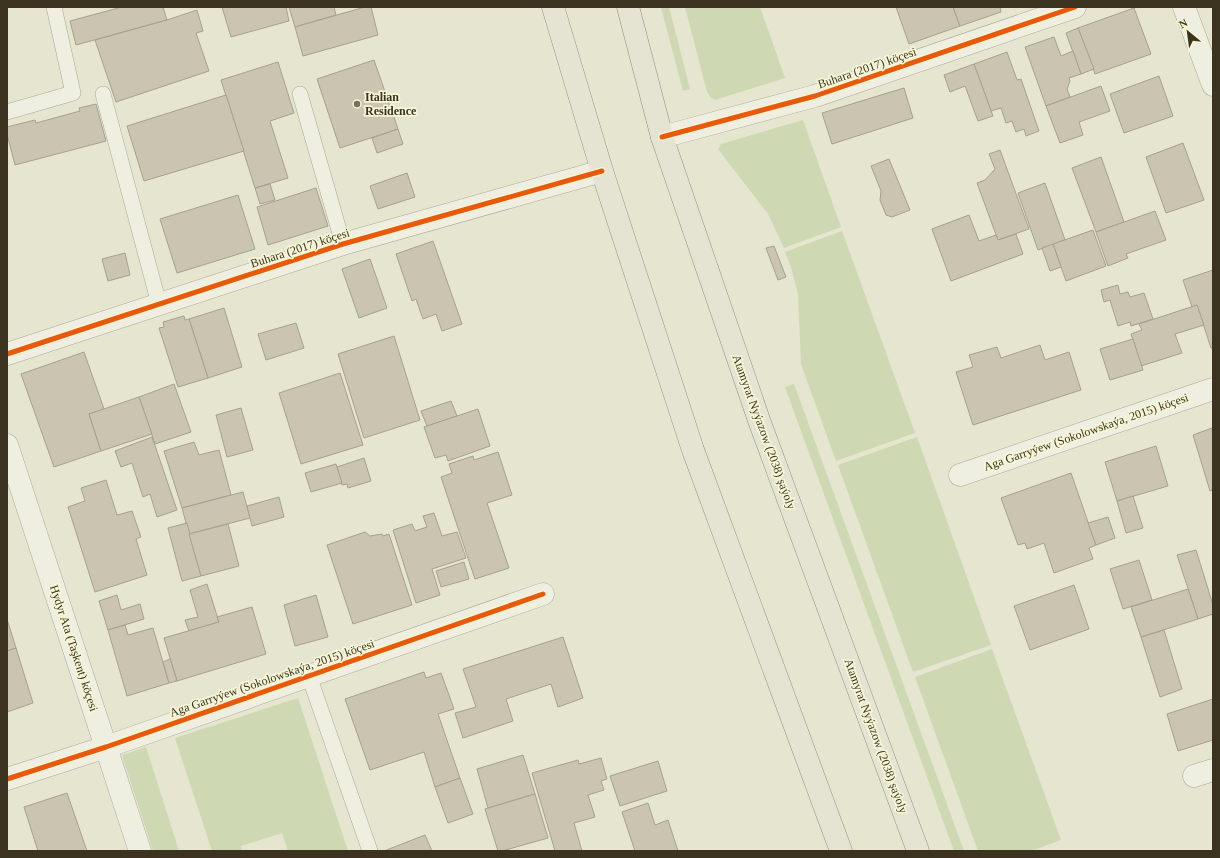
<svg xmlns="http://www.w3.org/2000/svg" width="1220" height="858" font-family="'Times New Roman',serif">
	<rect width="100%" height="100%" fill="#e6e5cf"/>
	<g fill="#ced8b2">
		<path d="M661,7h8l21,82 -7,2z"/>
		<path d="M685,7h75l25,71 -70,22 -5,-3 -3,-5z"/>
		<path d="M803,120l38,107 -57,21 -16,-34 -50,-65 3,-5z"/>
		<path d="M842,231l73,202 -79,28 -35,-97 -3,-70 -7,-27 -6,-15z"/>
		<path d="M794,384l170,467h-10l-169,-464z"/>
		<path d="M917,437l74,208 -78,27 -75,-207z"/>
		<path d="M992,649l69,191 -30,11h-53l-63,-174z"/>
		<path d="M298,698l50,153h-60l-6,-18 -41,13 1,5h-30l-37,-113z"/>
		<path d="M146,747l33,104h-26l-31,-96z"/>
	</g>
	<g fill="#cac4b0" stroke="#a6a18e">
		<path d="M122,7h41l4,13 -91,25 -6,-24z"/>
		<path d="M222,7h64l3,14 -58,16z"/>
		<path d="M289,7h45l2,8 -41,12z"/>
		<path d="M365,7h6l7,28 -75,21 -8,-29z"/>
		<path d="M896,7h57l7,19 -51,18z"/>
		<path d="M953,7h47l1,5 -41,14z"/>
		<path d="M1134,8l17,46 -56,20 -17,-46z"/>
		<path d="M197,10l6,21 -7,2 13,38 -93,31 -21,-62 72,-20z"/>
		<path d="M1078,28l16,41 -13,5 -15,-41z"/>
		<path d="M1054,37l7,19 12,-5 8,23 -12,4 1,3 -3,8 3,8 -24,9 -21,-59z"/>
		<path d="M1007,52l10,28 4,-1 18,52 -13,5 -2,-7 -8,3 -4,-11 -6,2 -5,-15 -10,3 -17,-47z"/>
		<path d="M374,60l24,69 -58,19 -23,-69z"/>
		<path d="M278,62l16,51 -24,8 18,57 -33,10 -34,-108z"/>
		<path d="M974,64l19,52 -15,5 -13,-35 -15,6 -6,-17z"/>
		<path d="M1159,76l14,40 -49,17 -14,-39z"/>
		<path d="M1101,86l9,25 -31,11 4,13 -23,8 -14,-37z"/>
		<path d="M904,88l9,30 -81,26 -10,-31z"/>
		<path d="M226,95l18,56 -100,30 -17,-55z"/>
		<path d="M96,104l10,37 -91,24 -8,-31v-7l28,-7 1,3 44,-12 -1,-3z"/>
		<path d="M398,129l5,15 -26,9 -5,-15z"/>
		<path d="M1183,143l21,57 -38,13 -20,-56z"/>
		<path d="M1000,150l29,79 -31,11 -21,-57 8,-3 10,-11 -6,-15z"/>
		<path d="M1101,157l23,65 -28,10 -24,-64z"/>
		<path d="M889,159l21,51 -18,7 -6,-2 -6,-15 1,-9 -10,-25z"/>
		<path d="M407,173l8,24 -37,12 -8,-23z"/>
		<path d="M1045,183l20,57 -27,10 -20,-57z"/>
		<path d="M270,184l5,16 -15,4 -5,-16z"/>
		<path d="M316,188l12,38 -60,19 -11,-38z"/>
		<path d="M238,195l17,54 -78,24 -17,-54z"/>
		<path d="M1155,211l11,29 -40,14 2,4 -20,8 -12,-34z"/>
		<path d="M969,215l10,26 17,-6 2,5 18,-6 7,20 -72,27 -19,-52z"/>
		<path d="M1093,230l13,36 -40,15 -13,-37z"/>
		<path d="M433,241l29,83 -20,7 -6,-17 -13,5 -7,-20 -4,2 -16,-47z"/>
		<path d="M1053,244l8,23 -11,4 -8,-23z"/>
		<path d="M774,246l12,31 -8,3 -12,-32z"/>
		<path d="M125,253l5,22 -22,6 -6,-22z"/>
		<path d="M370,259l17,49 -28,10 -17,-49z"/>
		<path d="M1213,270v78h-2l-14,-43 -5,2 -9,-27z"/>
		<path d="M1118,285l2,9 8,-2 2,5 14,-4 9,26 -22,7 -1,-4 -12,4 -8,-26 -6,2 -3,-12z"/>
		<path d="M1197,305l7,20 -29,9 7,19 -41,13 -10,-32 11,-4 -3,-6z"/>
		<path d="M224,308l18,59 -34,11 -19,-59z"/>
		<path d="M184,316l1,4 4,-1 19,59 -30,9 -19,-59 5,-1 -1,-5z"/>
		<path d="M296,323l8,25 -38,12 -8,-26z"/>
		<path d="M394,336l26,84 -56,18 -26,-84z"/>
		<path d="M1133,339l10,31 -33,10 -10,-31z"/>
		<path d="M1040,345l5,15 24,-8 12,38 -108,35 -17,-53 17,-5 -4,-12 28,-8 4,11z"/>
		<path d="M84,352l20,57 -15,5 12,37 -47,16 -33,-93z"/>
		<path d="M340,373l23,72 -62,19 -22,-71z"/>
		<path d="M174,384l17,48 -36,12 -16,-47z"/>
		<path d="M139,397l13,37 -51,17 -12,-37z"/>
		<path d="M451,401l6,15 -30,10 -6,-15z"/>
		<path d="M241,408l12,42 -26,7 -11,-42z"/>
		<path d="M478,409l12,37 -42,15 -2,-6 -11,3 -11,-31z"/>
		<path d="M1212,428l1,5v57l-3,1 -17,-56z"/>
		<path d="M152,437l25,73 -20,7 -7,-23 -7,3 -11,-34 -11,4 -6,-16z"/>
		<path d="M194,442l5,13 20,-5 12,45 -49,13 -18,-57z"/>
		<path d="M1156,446l12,40 -51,15 -12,-39z"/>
		<path d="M498,452l14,43 -25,8 22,65 -34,11 -34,-102 11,-4 -3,-9 24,-8 1,4z"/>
		<path d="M364,458l7,23 -23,7 -1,-4 -5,1 -5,-18z"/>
		<path d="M336,464l6,19 -31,9 -6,-19z"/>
		<path d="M1071,473l25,72 -7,3 4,11 -39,14 -10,-30 -17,6 -2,-6 -7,2 -17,-47z"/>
		<path d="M106,480l11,35 15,-4 9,26 -5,2 11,36 -52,17 -27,-85 17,-6 -4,-13z"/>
		<path d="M243,492l7,26 -61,16 -7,-26z"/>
		<path d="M1133,496l10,32 -17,5 -9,-32z"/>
		<path d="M279,497l5,20 -32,9 -5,-20z"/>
		<path d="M434,513l8,23 15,-4 9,26 -34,11 8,26 -24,8 -23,-73 19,-6 3,7 12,-4 -4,-11z"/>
		<path d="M1108,517l7,21 -19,7 -8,-22z"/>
		<path d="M187,523l14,53 -19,5 -14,-53z"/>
		<path d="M228,524l11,42 -38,10 -12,-42z"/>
		<path d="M365,532l5,4 12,-2 1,2 6,-2 23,71 -59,19 -26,-79z"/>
		<path d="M1196,550l17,55v9l-15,5 -21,-64z"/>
		<path d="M1139,560l13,40 -29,9 -13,-40z"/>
		<path d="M464,562l5,17 -28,8 -5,-16z"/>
		<path d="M207,584l12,38 -30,9 -4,-11 13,-3 -8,-27z"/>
		<path d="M1074,585l15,44 -59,21 -16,-44z"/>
		<path d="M1188,589l10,30 -57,18 -10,-30z"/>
		<path d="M117,595l4,15 19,-6 4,15 -36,11 -9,-29z"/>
		<path d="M316,595l12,42 -33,9 -11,-41z"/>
		<path d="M252,607l14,47 -89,27 -13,-43 55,-16 -2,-5z"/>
		<path d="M7,619l9,29 -9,3z"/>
		<path d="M125,625l3,10 25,-7 16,55 -42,13 -19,-66z"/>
		<path d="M1164,630l18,59 -22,8 -19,-60z"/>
		<path d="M563,637l20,61 -25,9 -7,-23 -45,15 7,22 -50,17 -8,-25 21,-6 -13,-38z"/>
		<path d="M16,648l17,55 -26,9v-61z"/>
		<path d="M170,659l7,22 -8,2 -6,-21z"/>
		<path d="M424,672l2,6 15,-5 13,36 -16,5 22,64 -25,9 -11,-35 -54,18 -25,-71z"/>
		<path d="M1213,699v41l-35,11 -11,-37z"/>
		<path d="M523,755l12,39 -47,14 -11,-39z"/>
		<path d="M601,758l6,21 -6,2 3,9 -16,5 7,22 -21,6 8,28h-27l-23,-78 46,-13 1,4z"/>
		<path d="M658,761l9,30 -47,15 -10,-30z"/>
		<path d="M460,778l13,36 -25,9 -13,-36z"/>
		<path d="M67,793l20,58h-49l-14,-44z"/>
		<path d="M535,794l13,44 -46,13h-4l-13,-42z"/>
		<path d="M648,803l7,22 13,-5 10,31h-43l-13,-39z"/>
		<path d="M425,835l7,16h-48z"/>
	</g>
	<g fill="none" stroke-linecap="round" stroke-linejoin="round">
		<g stroke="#aba998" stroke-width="16">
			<g id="lane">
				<path d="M103,94l56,210"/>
				<path d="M300,94l43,150"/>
				<path d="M7,112l66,-19 -19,-86"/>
				<path d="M309,676l61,175"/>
			</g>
		</g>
		<g stroke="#aba998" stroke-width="23">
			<g id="street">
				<path d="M1184,7l29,78"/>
				<path d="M662,137l153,-41 260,-89"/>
				<path d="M7,354l336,-110 259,-73"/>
				<path d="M7,445l133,406"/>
				<path d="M960,475l253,-86"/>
				<path d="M1194,776l19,-6"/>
				<path d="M7,779l99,-32 437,-153"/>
			</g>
		</g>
		<g stroke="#918e7f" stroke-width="23">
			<g id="primary">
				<path d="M553,7l49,164 91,279 148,401"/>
				<path d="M628,7l34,130 98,286 158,428"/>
			</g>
		</g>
		<use href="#lane" stroke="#eeeee1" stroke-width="15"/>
		<use href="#street" stroke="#eeeee1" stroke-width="22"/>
		<use href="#primary" stroke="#e5e4d2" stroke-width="22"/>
		<g stroke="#f6f5d6" stroke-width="8">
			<g id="cycleway">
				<path d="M662,137l153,-41 260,-89"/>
				<path d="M7,354l336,-110 259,-73"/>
				<path d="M7,779l99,-32 437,-153"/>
			</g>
		</g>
		<use href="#cycleway" stroke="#e8590c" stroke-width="5"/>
	</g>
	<circle fill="#77715d" stroke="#f6f5d6" stroke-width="1.5" cx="357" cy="104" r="4"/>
	<g text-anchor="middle" stroke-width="3.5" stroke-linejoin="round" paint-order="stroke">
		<g font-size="12" fill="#3b331f" stroke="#f6f5d6">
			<text transform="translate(867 68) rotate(-19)" y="4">Buhara (2017) köçesi</text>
			<text transform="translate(300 248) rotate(-18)" y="4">Buhara (2017) köçesi</text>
			<text transform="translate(764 432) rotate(70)" y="4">Atamyrat Nyýazow (2038) şaýoly</text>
			<text transform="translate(1086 432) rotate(-19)" y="4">Aga Garryýew (Sokolowskaýa, 2015) köçesi</text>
			<text transform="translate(74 648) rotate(72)" y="4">Hydyr Ata (Taşkent) köçesi</text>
			<text transform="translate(272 678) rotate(-19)" y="4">Aga Garryýew (Sokolowskaýa, 2015) köçesi</text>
			<text transform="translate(876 736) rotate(70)" y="4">Atamyrat Nyýazow (2038) şaýoly</text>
		</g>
		<g font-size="12" font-weight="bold" fill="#3b331f" stroke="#f6f5d6" text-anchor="start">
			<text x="365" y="101">Italian<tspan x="365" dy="14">Residence</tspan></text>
		</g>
	</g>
	<rect width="1220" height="858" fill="none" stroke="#3b331f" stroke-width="16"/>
	<g transform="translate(1188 32) rotate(331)" stroke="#f6f5d6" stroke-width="3" paint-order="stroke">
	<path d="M0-3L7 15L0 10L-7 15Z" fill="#3b331f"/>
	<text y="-6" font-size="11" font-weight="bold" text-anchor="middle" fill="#3b331f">N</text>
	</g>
</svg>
